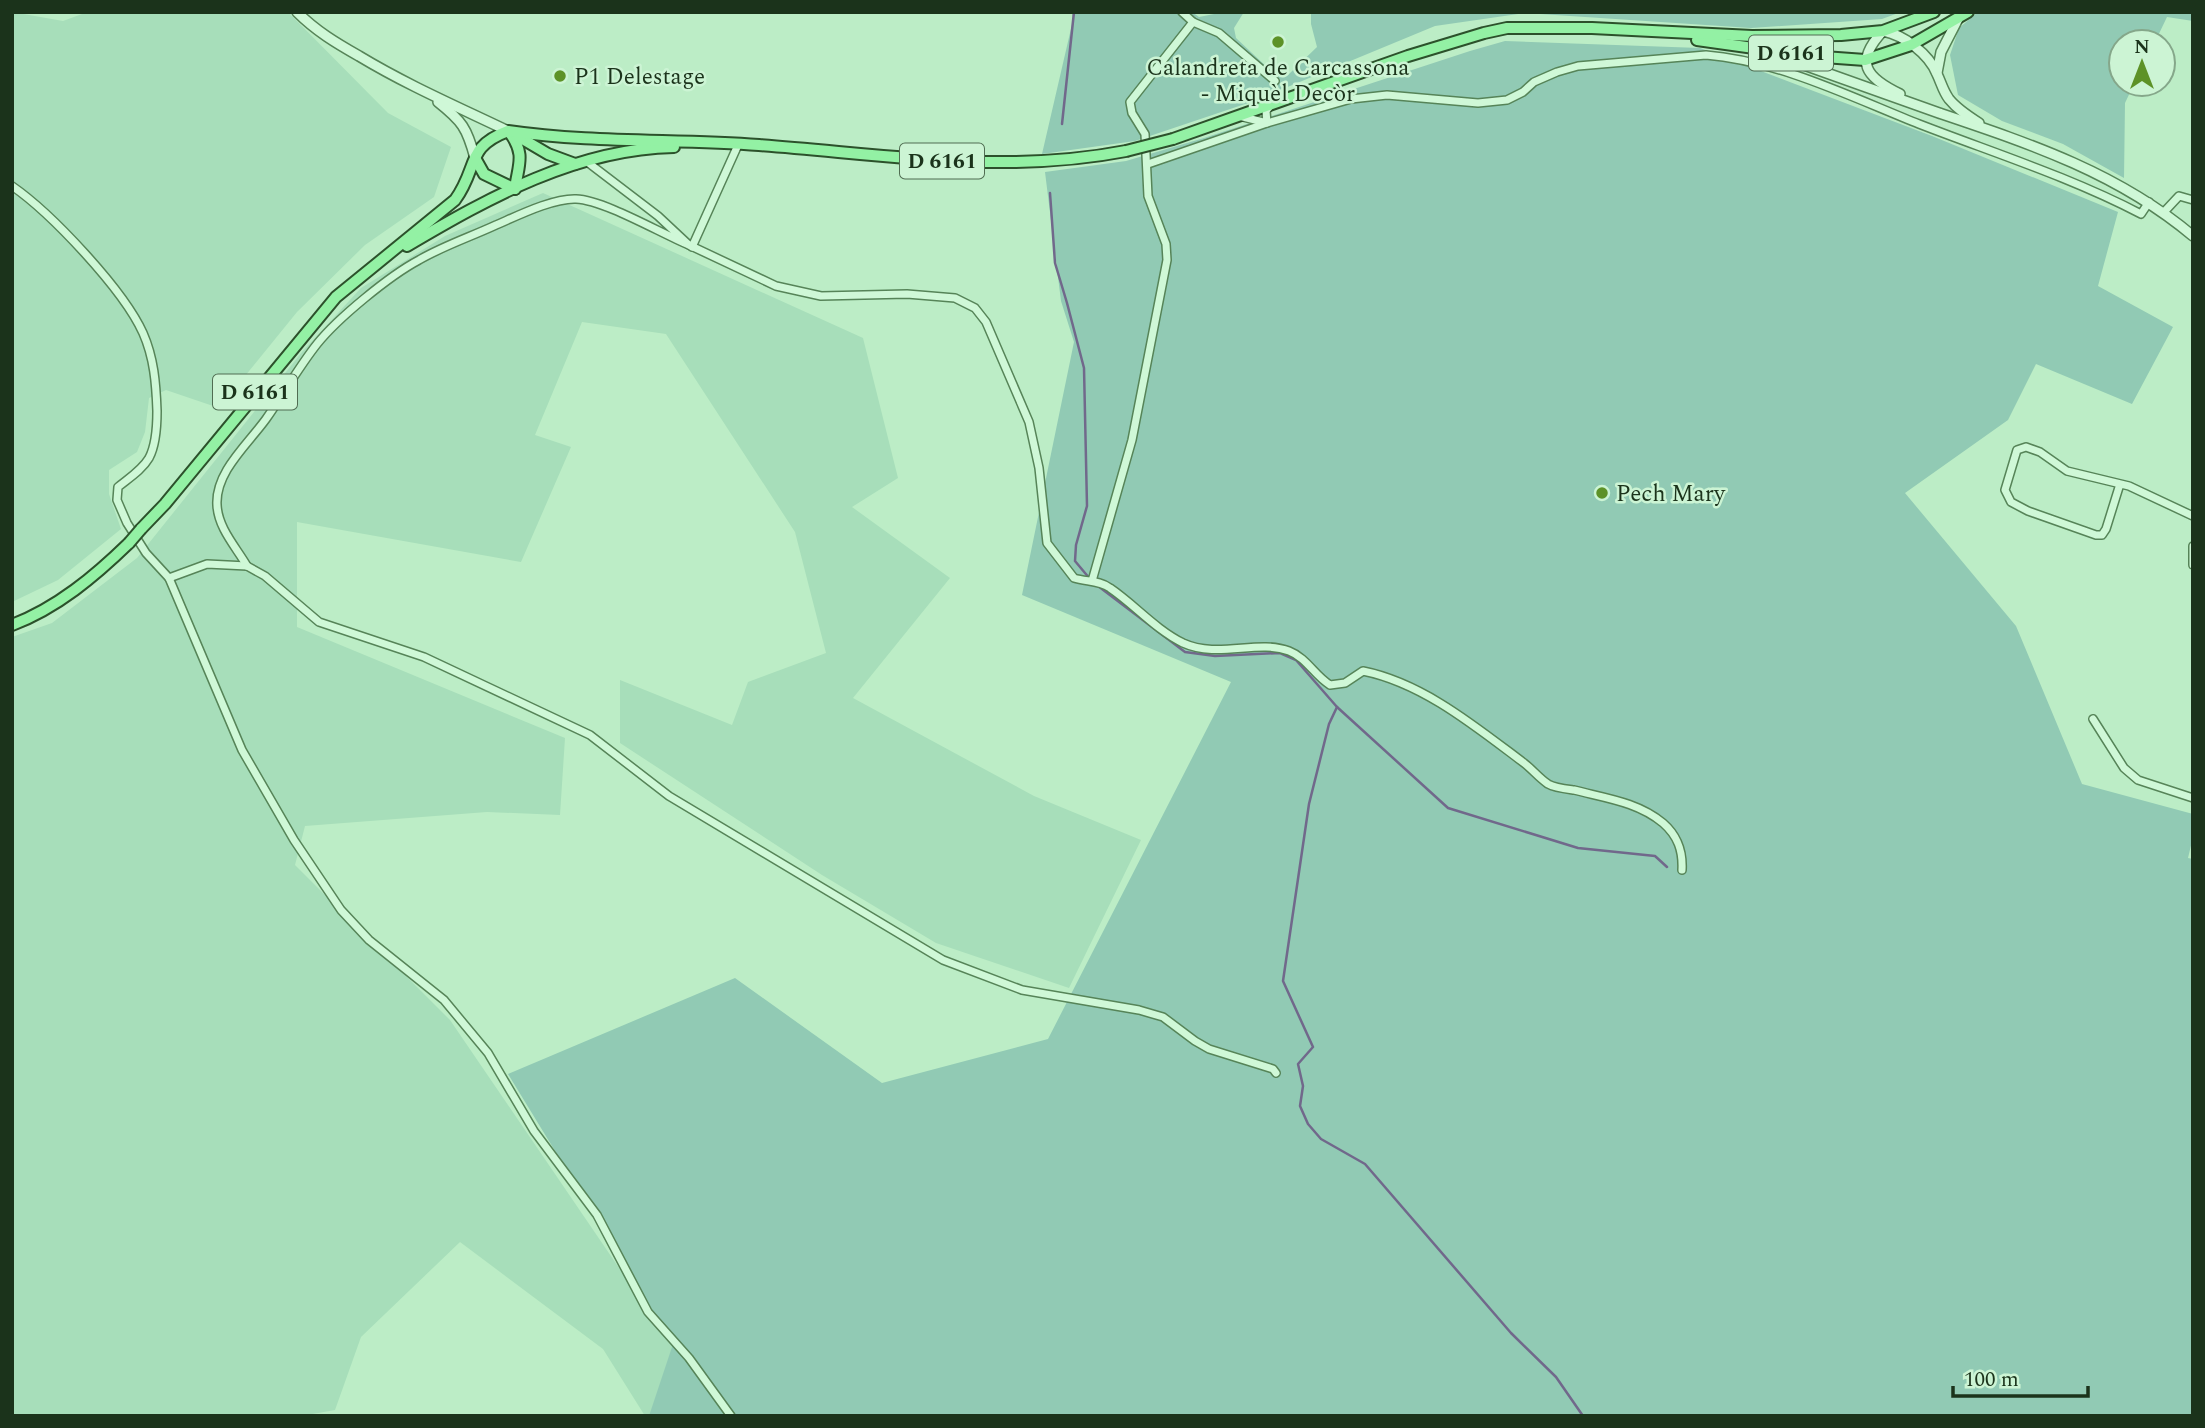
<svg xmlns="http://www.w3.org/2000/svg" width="2205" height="1428" font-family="Spectral,serif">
	<rect width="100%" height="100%" fill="#bcedc6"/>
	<g fill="#a7deba">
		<path d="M12,12l51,9 19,-7 1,-2h205l100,101 63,34 -17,50 -69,48 -68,67 -78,96 -53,-18 -17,8 -4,34 -8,20 -28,18v24l12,35 -63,51 -46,22z"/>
		<path d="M543,193l320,145 35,140 -46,29 98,71 -97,120 181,98 107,44 -72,148 -133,-45 -114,-68 -202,-132v-63l112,45 16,-43 78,-29 -31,-121 -129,-198 -84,-12 -47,113 36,12 -50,115 -224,-40v105l268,111 -5,77 -73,-3 -182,14 -10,39 155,155 270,396h-75l-42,-67 -143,-107 -99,95 -26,73 -34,6h-289v-779l40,-14 85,-65 165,-206 59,-64 84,-52z"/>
	</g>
	<g fill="#91cab4">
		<path d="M1072,12h120l7,5 25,-5h20l-10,16 2,10 34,32 9,6 9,-1 29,-28 -6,-23v-12h590l-19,7 -131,9 -226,-15 -90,13 -181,75 -119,40 -93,13 31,-134z"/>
		<path d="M1978,12h215v9l-26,-4 -12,25h-34v42h13l-9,19 -1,75 -61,-34 -61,-23 -44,-26 -8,-40 9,-27z"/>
		<path d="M1505,41l195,7 232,88 186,76 -20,74 75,41 -41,77 -96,-40 -28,56 -103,73 111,133 66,158 111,30v23l-5,21 5,1v557h-1544l24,-72 -165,-270 227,-96 147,105 166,-44 183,-357 -209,-87 52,-253 -13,-41 -16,-129 81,-11 78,-23 266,-87z"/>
	</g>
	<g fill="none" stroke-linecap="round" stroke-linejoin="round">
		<g stroke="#71688b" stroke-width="2.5">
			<path d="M1062,124l12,-112"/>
			<path d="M1050,193l5,70 12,40 17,65 3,138 -11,39 -1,16 15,18"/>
			<path d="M1098,586l87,66 30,4 65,-3 16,7 41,47 111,101 130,40 77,8 12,11"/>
			<path d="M1337,707l-8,17 -20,80 -26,177 30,66 -15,17 5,22 -3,20 8,18 13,15 44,25 146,169 45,44 27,39"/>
		</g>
		<g stroke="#568458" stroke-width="10">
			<g id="minor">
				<path d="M1182,12l11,10 26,11 56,48"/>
				<path d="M1239,116l28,7 -1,-12 4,-5"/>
				<path d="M1148,164l119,-41 84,-24 36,-4 91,8 29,-3 16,-8 11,-10 23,-10 21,-6 128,-11c73,6 145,42 213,69 75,29 151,53 222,90l8,-12"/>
				<path d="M12,186c39,27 111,103 131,147 11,25 13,50 14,78 0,14 -1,34 -8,47 -7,12 -20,20 -31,29l-1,13 10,23 19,30 23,25 73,172 52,90 47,70 28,30 75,60 44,53 46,78 63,84 51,97 41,46 42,58"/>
				<path d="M2164,212l15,-16 14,4"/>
				<path d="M689,245l87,41 45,10 86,-2 48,4 20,10 11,14 43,100 10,46 8,75 27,35c12,4 25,2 36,10 25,17 45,41 73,55 35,16 75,-4 106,8 18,7 25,24 41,34l15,-2 18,-12c60,12 113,56 161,92 8,6 15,15 24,21 7,4 18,5 26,6 31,8 64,12 89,33 15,13 20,28 19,47"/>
				<path d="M692,247l46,-102"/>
				<path d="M2120,484l-14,45 -4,6h-6l-68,-24 -17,-9 -6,-12 12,-40 9,-3 14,5 27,19 62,15 64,30"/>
				<path d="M2193,546v19"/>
				<path d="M247,566c-11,-19 -29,-38 -30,-61 -2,-33 31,-61 49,-86 17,-24 32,-51 51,-75 21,-26 72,-68 102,-84 24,-14 51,-23 77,-35 21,-9 57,-27 80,-26 28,1 84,34 113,46l-31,-29 -72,-55"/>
				<path d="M169,578l38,-14 40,2 18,10 54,46 105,35 166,78 79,61 274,164 79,30 117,20 24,7 32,24 14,8 64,20 3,4"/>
				<path d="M1092,581l40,-141 35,-180 -1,-16 -18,-48 -3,-62 -13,-21 -2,-11 63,-80"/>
				<path d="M2093,719l31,49 14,12 55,18"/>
			</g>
		</g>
		<g stroke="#568458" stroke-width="12">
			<g id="tertiary">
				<path d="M297,12c19,19 39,31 62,44 48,29 99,51 149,75"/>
				<path d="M1763,54l30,7c49,17 97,35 146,52 92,31 179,60 254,123"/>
				<path d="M1937,73l4,-21 17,-33"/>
				<path d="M1900,94c-35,-17 -46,-32 -17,-63 21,4 46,23 54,43 4,8 6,17 12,25 8,10 19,17 30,24"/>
				<path d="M438,102c24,19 29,26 37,56"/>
			</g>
		</g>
		<g stroke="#2c512b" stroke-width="14">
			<g id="primary">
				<path d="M1697,40l113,16 55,4 46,-15 57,-33"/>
				<path d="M510,133c16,22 8,32 5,56"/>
				<path d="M514,134l34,20 27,10"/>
				<path d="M1173,139l235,-83 76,-23 23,-5h85l160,8 89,-1 42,-4 51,-19"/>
				<path d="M475,158l9,16 31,15"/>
				<path d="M407,246c83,-49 169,-97 267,-99"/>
				<path d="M141,529l24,-25 171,-207 119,-97c24,-33 10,-53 53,-69 83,12 167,8 251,14 124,9 243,30 367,6"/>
				<path d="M12,625c45,-17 83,-49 117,-82"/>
			</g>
		</g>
		<use href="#minor" stroke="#cff8d7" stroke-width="7"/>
		<use href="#tertiary" stroke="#cff8d7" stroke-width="9"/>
		<use href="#primary" stroke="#93f1a4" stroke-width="10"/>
		<g stroke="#2c512b" stroke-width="14" stroke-linecap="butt">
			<g id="primary-bridge">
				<path d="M1126,151l47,-12"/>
				<path d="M129,543l12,-14"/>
			</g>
		</g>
		<use href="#primary-bridge" stroke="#93f1a4" stroke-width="10"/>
	</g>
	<g fill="#5d9227" stroke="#ccf4d4" stroke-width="2.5">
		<circle cx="1278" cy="42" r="7"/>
		<circle cx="560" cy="76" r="7"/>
		<circle cx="1602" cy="493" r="7"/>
	</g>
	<g text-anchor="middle" stroke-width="5" stroke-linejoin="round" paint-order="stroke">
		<g fill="#ccf4d4" stroke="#506d52" stroke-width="2">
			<rect x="1749" y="35.5" width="84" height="35" rx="5"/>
			<rect x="900" y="143.5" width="84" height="35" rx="5"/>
			<rect x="213" y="374.5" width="84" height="35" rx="5"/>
		</g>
		<g font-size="21" font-weight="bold" fill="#1b331b">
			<text x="1791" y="60">D 6161</text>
			<text x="942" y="168">D 6161</text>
			<text x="255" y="399">D 6161</text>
		</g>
		<g font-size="23" fill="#1b331b" stroke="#ccf4d4" text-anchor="start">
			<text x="1278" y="75" text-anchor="middle">Calandreta de Carcassona<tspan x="1278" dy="26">- Miquèl Decòr</tspan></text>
			<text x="574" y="84">P1 Delestage</text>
			<text x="1616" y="501">Pech Mary</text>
		</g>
	</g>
	<rect width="2205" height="1428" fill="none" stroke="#1b331b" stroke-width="28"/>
	<g transform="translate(2142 63)"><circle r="33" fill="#ccf4d4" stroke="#85a78a" stroke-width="2"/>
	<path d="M0-5L12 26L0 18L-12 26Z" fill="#5d9227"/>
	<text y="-10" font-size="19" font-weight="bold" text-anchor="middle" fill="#1b331b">N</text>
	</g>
	<path d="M1953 1386v10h135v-10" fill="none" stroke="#1b331b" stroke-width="3.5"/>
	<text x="1964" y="1386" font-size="21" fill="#1b331b" stroke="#ccf4d4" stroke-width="5" paint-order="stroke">100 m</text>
</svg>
